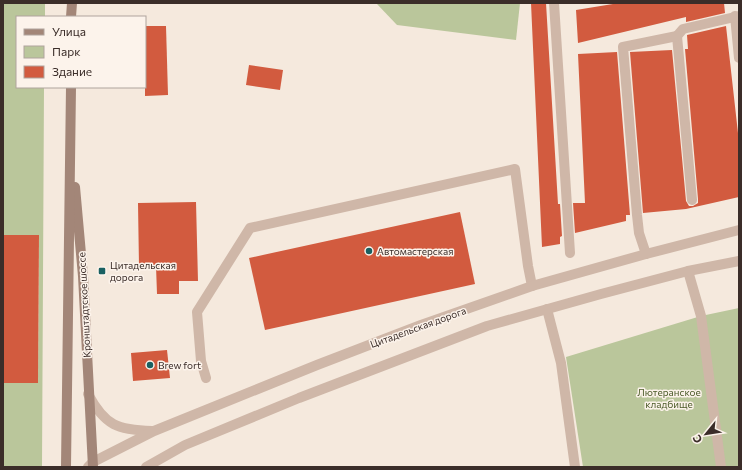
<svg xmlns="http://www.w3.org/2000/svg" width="742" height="470" font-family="Commissioner,sans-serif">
	<rect width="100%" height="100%" fill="#f5e9dd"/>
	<g fill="#bac69b">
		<path d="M3,3h42v14h-28v70h27l-2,380h-39v-84h35l1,-148h-36z"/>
		<path d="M376,3h144l-4,37 -119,-15z"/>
		<path d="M739,308v159h-156l-17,-110 135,-41z"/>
	</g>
	<g fill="#d25b3f">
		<path d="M531,3h15l12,201h2l2,32 -2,1v7l-18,3z"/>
		<path d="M619,3h105l1,10 -39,9v-5l-108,26 -2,-33z"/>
		<path d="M145,26h21l2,69 -23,1z"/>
		<path d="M726,26l13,116v55l-53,12 -43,4 -13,-161 42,-2 14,151 3,5h4l5,-3v-4l-13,-150h3l-1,-14z"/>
		<path d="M617,52l13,163h-4v6l-51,12 -2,-30h12l-7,-149z"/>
		<path d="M249,65l34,5 -3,20 -34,-5z"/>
		<path d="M196,202l2,79h-19v13h-22l-1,-28h-17l-1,-63z"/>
		<path d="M460,212l15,72 -210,46 -16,-72z"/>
		<path d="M3,235h36l-1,148h-35z"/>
		<path d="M167,350l3,28 -37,3 -2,-28z"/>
	</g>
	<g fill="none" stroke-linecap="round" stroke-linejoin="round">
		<g stroke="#cfb7a8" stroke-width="10">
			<path d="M554,3l16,250"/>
			<path d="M735,16l4,42"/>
			<path d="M692,200l-15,-164 6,-7 56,-13"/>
			<path d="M646,254l-7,-21 -2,-18 -14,-168 54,-11"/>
			<path d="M688,271l13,45 20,151"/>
			<path d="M547,309l14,54 14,104"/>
			<path d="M206,378l-5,-17 -4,-49 53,-84 265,-59 13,97 4,20"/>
		</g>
		<g stroke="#cfb7a8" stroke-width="10">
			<path d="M88,394c17,32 30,36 64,37"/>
			<path d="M88,467l5,-5 61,-31 163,-66 104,-40 111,-39 114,-32 93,-24"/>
			<path d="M146,467l39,-22 114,-47 188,-72 114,-32 87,-23 51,-10"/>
		</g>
		<g stroke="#a38678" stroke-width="10">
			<path d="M71,17l1,-14"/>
			<path d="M75,187l8,89 10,191"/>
			<path d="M66,467l5,-380"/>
		</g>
	</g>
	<g fill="#196061" stroke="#fcf3eb" stroke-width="1.5">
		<circle cx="369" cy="251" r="4"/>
		<rect x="98" y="267" width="8" height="8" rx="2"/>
		<circle cx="150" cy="365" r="4"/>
	</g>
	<g text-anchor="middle" stroke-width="3" stroke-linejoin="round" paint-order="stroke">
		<g font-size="10" fill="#3b2d29" stroke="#fcf3eb" text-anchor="start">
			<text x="377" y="255">Автомастерская</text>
			<text x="110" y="269">Цитадельская<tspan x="110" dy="12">дорога</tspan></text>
			<text x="158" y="369">Brew fort</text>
		</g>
		<g font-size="10" fill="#3b2d29" stroke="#fcf3eb">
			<text transform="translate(84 305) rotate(-93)" y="4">Кронштадтское шоссе</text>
			<text transform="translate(418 327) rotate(-20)" y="4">Цитадельская дорога</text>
		</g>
		<g font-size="10" fill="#4c5c2a" stroke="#fcf3eb">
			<text x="669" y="396">Лютеранское<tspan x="669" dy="12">кладбище</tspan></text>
		</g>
	</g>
	<rect width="742" height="470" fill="none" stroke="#3b2d29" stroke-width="8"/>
	<rect x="16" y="16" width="130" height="72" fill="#fcf3eb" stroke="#afa49d"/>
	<rect x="24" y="29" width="20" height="6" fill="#a38678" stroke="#afa49d"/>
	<text x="52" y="36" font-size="12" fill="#3b2d29">Улица</text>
	<rect x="24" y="46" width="20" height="12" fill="#bac69b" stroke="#afa49d"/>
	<text x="52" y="56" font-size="12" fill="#3b2d29">Парк</text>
	<rect x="24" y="66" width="20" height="12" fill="#d25b3f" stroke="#afa49d"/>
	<text x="52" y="76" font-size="12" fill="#3b2d29">Здание</text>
	<g transform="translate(706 434) rotate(240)" stroke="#fcf3eb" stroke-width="3" paint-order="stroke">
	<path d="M0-3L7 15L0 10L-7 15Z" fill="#3b2d29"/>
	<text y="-6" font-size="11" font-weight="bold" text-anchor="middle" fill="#3b2d29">С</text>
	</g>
</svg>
